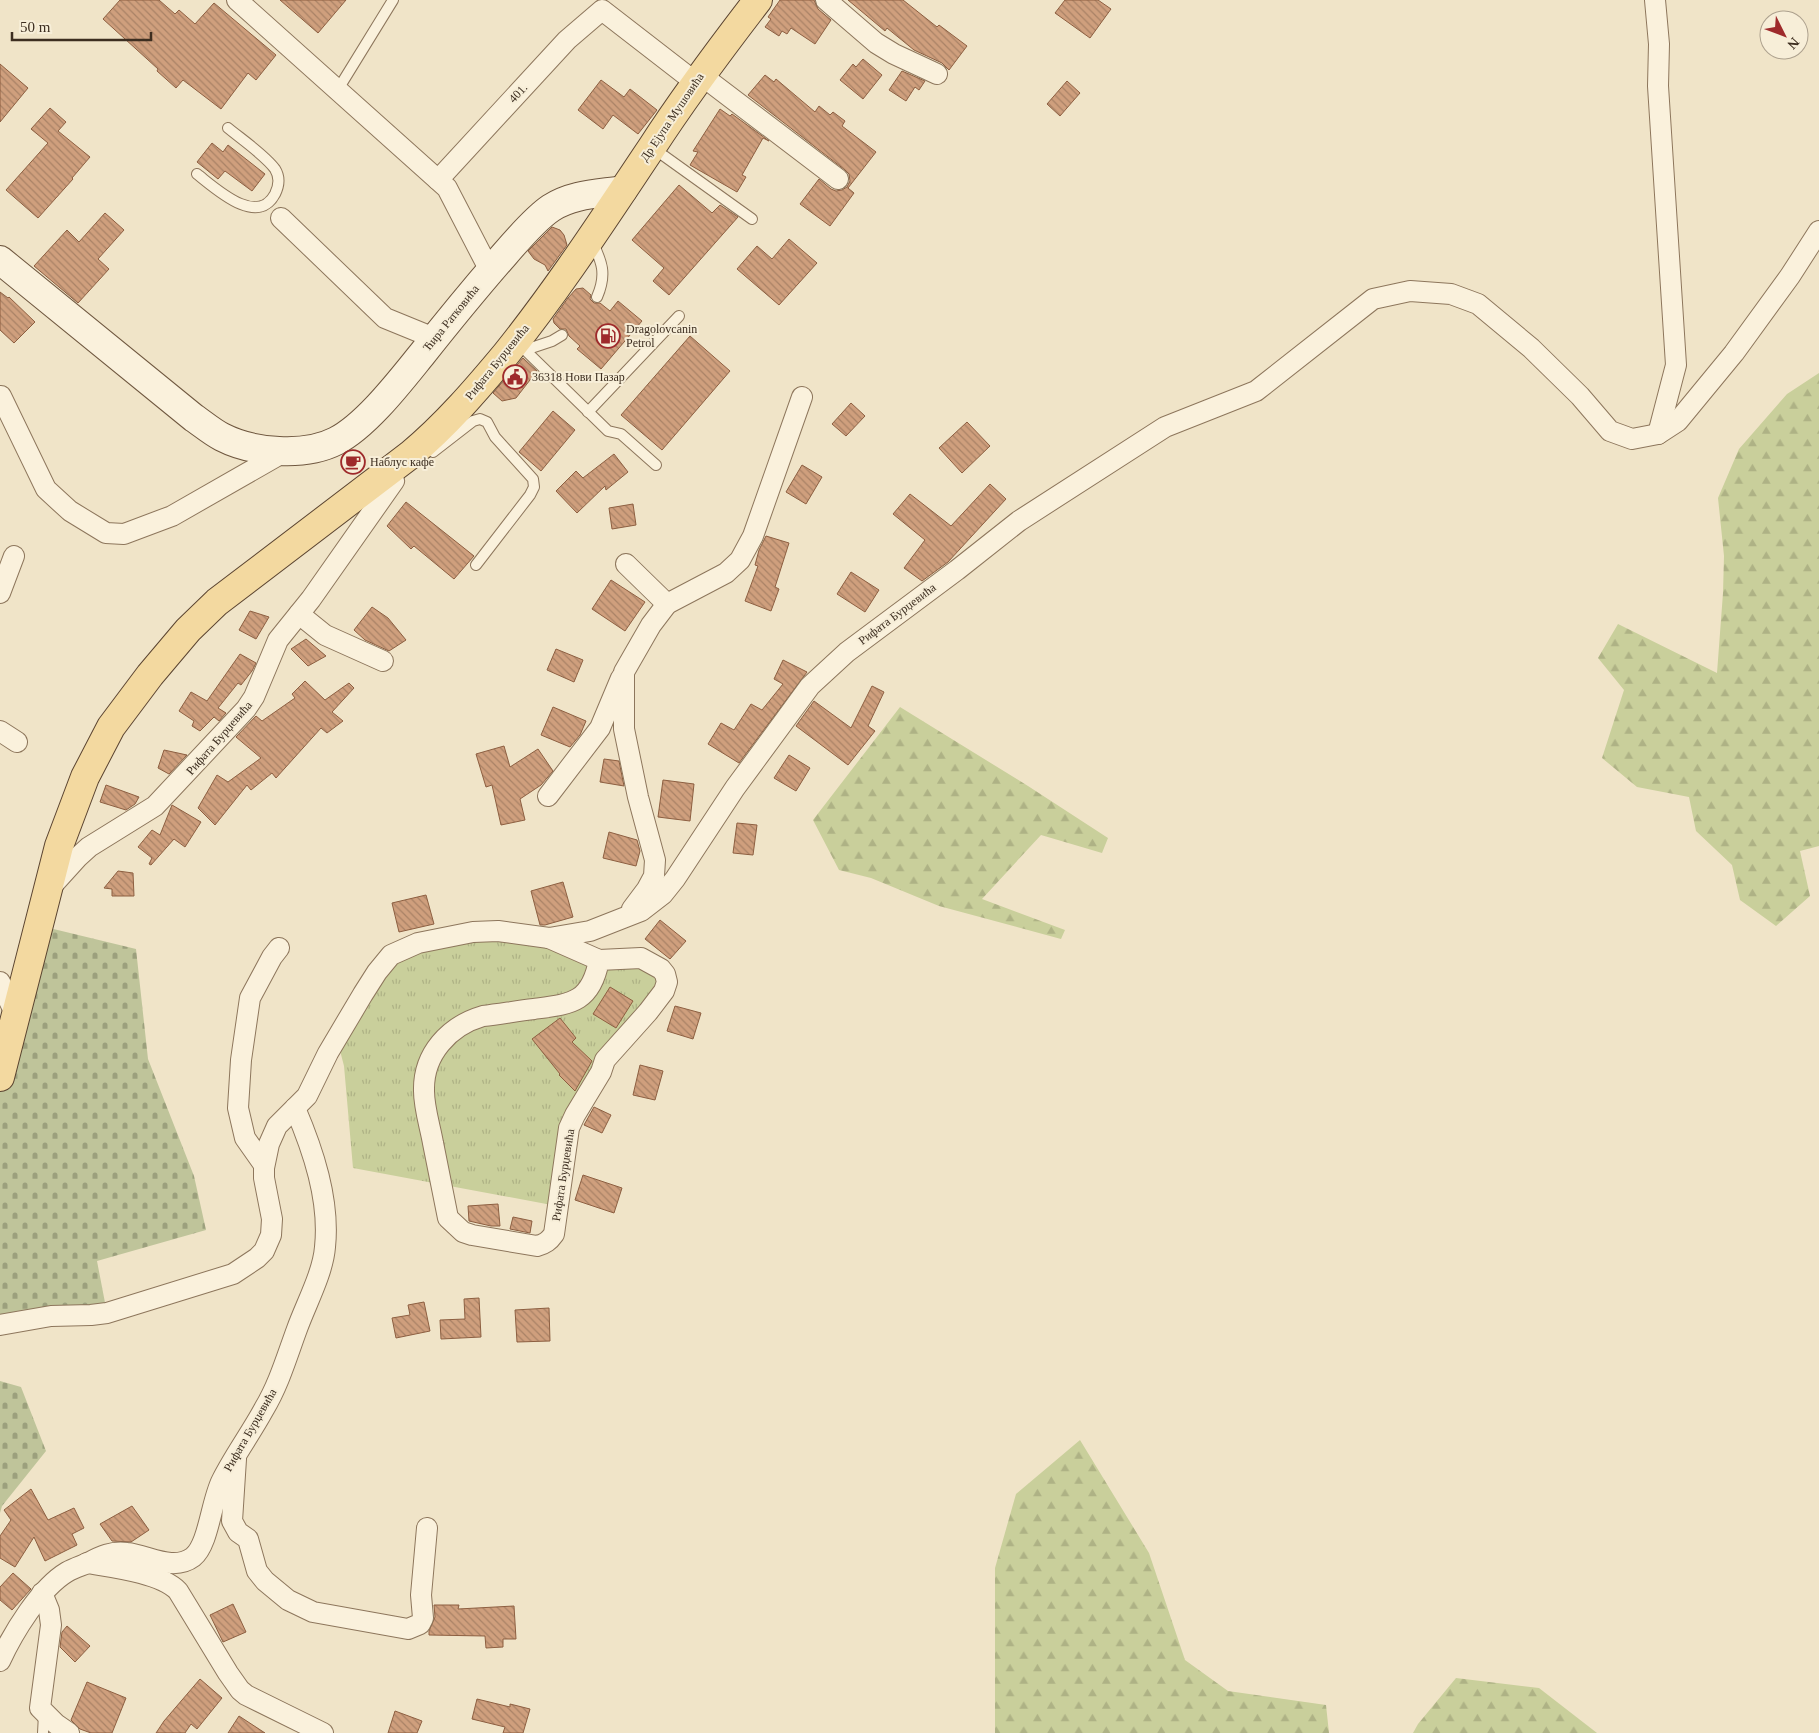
<svg xmlns="http://www.w3.org/2000/svg" width="1819" height="1733" font-family="'Times New Roman',serif">
	<defs>
		<pattern id="grass-tufts" width="24" height="20" patternUnits="userSpaceOnUse" patternTransform="scale(1.25)"><rect width="24" height="20" fill="#c9cf9b"/><path d="M3 7l-1-3M5 7V3M7 7l1-3M15 17l-1-3M17 17v-4M19 17l1-3" fill="none" stroke="#aeb285"/></pattern>
		<pattern id="forest-firs" width="22" height="20" patternUnits="userSpaceOnUse" patternTransform="scale(1.25)"><rect width="22" height="20" fill="#c9cf9b"/><path d="M5 1l3.5 6h-7zM16 11l3.5 6h-7z" fill="#aeb285"/></pattern>
		<pattern id="cemetery-stones" width="16" height="16" patternUnits="userSpaceOnUse" patternTransform="scale(1.25)"><rect width="16" height="16" fill="#bfc49a"/><path d="M2 7V4a2 2 0 0 1 4 0v3zM10 15v-3a2 2 0 0 1 4 0v3z" fill="#9ca07d"/></pattern>
		<pattern id="building-back-hatch" width="6" height="6" patternUnits="userSpaceOnUse" patternTransform="scale(1.25)"><rect width="6" height="6" fill="#cf9f7d"/><path d="M-1 5l2 2M0 0l6 6M5-1l2 2" fill="none" stroke="#a98266"/></pattern>
	</defs>
	<rect width="100%" height="100%" fill="#f0e4c8"/>
	<path fill="url(#grass-tufts)" d="M498,931l101,29 42,-2 24,16 -90,141 -18,91 -204,-38 -9,-102 -7,-27 47,-76z"/>
	<g fill="url(#forest-firs)">
		<path d="M1819,373v473l-19,5 10,45 -34,30 -36,-26 -8,-35 -36,-34 -7,-34 -52,-10 -35,-29 22,-68 -26,-32 20,-34 99,49 6,-80 1,-37 -6,-58 21,-49 48,-55z"/>
		<path d="M900,707l128,79 80,52 -6,15 -61,-18 -59,64 83,31 -4,9 -122,-33 -68,-28 -32,-8 -26,-50z"/>
		<path d="M1080,1440l69,113 36,107 43,31 98,14 3,28h-334v-165l21,-74z"/>
		<path d="M1456,1678l83,10 58,45h-184l5,-9z"/>
	</g>
	<g fill="url(#cemetery-stones)">
		<path d="M37,925l99,24 12,110 46,117 12,54 -109,31 10,52 -107,12v-283z"/>
		<path d="M0,1381l21,6 25,64 -44,55 -2,7z"/>
	</g>
	<g fill="url(#building-back-hatch)" stroke="#8d5f41">
		<path d="M120,0h39l16,14 4,-4 16,14 19,-21 62,52 -20,25 -8,-7 -27,36 -38,-29 -7,8 -19,-17 1,-2 -55,-50z"/>
		<path d="M280,0h66l-28,33z"/>
		<path d="M780,0h34l4,9 13,11 -16,24 -24,-16 -4,6 -5,-3 -3,5 -14,-9 6,-8 -3,-2z"/>
		<path d="M848,0h55l34,27 2,-2 28,21 -18,24 -7,-7 -28,-13 -27,-22 -2,3z"/>
		<path d="M1065,0h33l13,9 -21,29 -35,-25z"/>
		<path d="M863,59l19,16 -19,24 -23,-19 13,-16 3,3z"/>
		<path d="M0,64l28,24 -28,34z"/>
		<path d="M902,71l23,10 -6,9 -4,-3 -9,14 -17,-11z"/>
		<path d="M765,75l9,7 2,-3 39,33 4,-6 11,9 3,-3 12,9 -3,5 34,26 -28,36 6,5 -24,33 -30,-22 19,-25 12,10 5,2 6,-1 5,-3 3,-6 -1,-7 -4,-4 -97,-75z"/>
		<path d="M601,80l23,17 6,-8 27,21 -19,24 -25,-19 -10,14 -25,-19z"/>
		<path d="M1067,81l13,12 -20,23 -13,-12z"/>
		<path d="M50,108l16,14 -8,9 32,26 -18,21 1,1 -35,39 -32,-28 42,-47 -17,-14z"/>
		<path d="M720,109l10,7 2,-2 37,27 -6,-3 -21,37 4,2 -9,15 -47,-27 8,-13 -5,-1z"/>
		<path d="M212,143l11,9 5,-7 37,29 -13,17 -27,-20 -7,8 -21,-17z"/>
		<path d="M679,185l33,28 8,-8 18,12 -69,78 -16,-14 11,-13 -32,-28z"/>
		<path d="M105,213l19,17 -26,29 11,10 -31,34 -44,-37 33,-36 12,12z"/>
		<path d="M552,227l8,3 4,5 3,10 -19,26 -3,-6 -11,-6 -6,-8z"/>
		<path d="M789,239l28,24 -38,42 -42,-36 20,-23 15,13z"/>
		<path d="M583,288l8,7 -1,4 4,4h6l10,8 8,-10 24,20 -41,48 -24,-20 3,-3 -11,-10 -3,-7h-6l-6,-6 -1,-4 15,-21 8,-9z"/>
		<path d="M0,292l8,6 1,-1 26,25 -21,21 -14,-13z"/>
		<path d="M690,336l40,35 -68,79 -41,-35z"/>
		<path d="M523,358l14,13 -21,27 -14,3 -9,-8z"/>
		<path d="M851,403l14,13 -19,20 -14,-12z"/>
		<path d="M553,411l22,19 -34,41 -22,-19z"/>
		<path d="M967,422l23,24 -28,27 -23,-25z"/>
		<path d="M614,454l14,18 -22,18 -1,-4 -28,27 -21,-22 20,-20 7,7z"/>
		<path d="M802,465l20,12 -16,27 -20,-12z"/>
		<path d="M990,484l16,15 -58,63 -26,19 -18,-13 21,-28 -32,-26 17,-20 41,32z"/>
		<path d="M406,502l68,54 -20,23 -40,-33 -3,3 -24,-23z"/>
		<path d="M633,504l3,21 -24,4 -3,-21z"/>
		<path d="M766,536l23,7 -14,44 4,2 -8,22 -26,-10 13,-35 -3,-1 4,-15z"/>
		<path d="M851,572l28,18 -14,22 -28,-18z"/>
		<path d="M611,580l34,22 -20,29 -33,-22z"/>
		<path d="M372,607l16,11 18,22 -17,11 -24,-11 -11,-10z"/>
		<path d="M250,611l19,6 -13,22 -17,-9z"/>
		<path d="M306,639l20,17 -18,10 -17,-17z"/>
		<path d="M556,649l27,11 -9,22 -27,-12z"/>
		<path d="M240,654l16,9 -4,8 -11,14 -3,-2 -20,25 8,5 -7,8 -5,-4 -14,14 -8,-5 2,-5 -15,-10 12,-19 16,9z"/>
		<path d="M783,660l24,12 -68,91 -31,-19 13,-21 13,7 17,-26 11,6 21,-26 -9,-5z"/>
		<path d="M305,681l20,19 24,-17 5,5 -22,24 11,9 -16,12 -6,-5 -45,50 -4,-5 -21,17 -4,-5 -32,40 -17,-17 19,-33 11,7 33,-24 -25,-21 20,-21 6,5 33,-23 -3,-4z"/>
		<path d="M872,686l12,6 -16,34 7,5 -27,34 -52,-39 18,-25 37,27z"/>
		<path d="M553,707l33,14 -6,14 -10,12 -29,-12z"/>
		<path d="M504,746l6,21 28,-18 15,22 -12,14 -21,14 5,21 -24,5 -9,-40 -6,2 -10,-33z"/>
		<path d="M164,750l23,5 -18,19 -11,-6z"/>
		<path d="M789,755l21,13 -14,23 -22,-13z"/>
		<path d="M604,759l15,2 5,25 -24,-4z"/>
		<path d="M663,780l31,4 -4,37 -32,-4z"/>
		<path d="M106,785l33,12 -4,7 -9,6 -26,-8z"/>
		<path d="M172,805l29,17 -16,25 -11,-8 -23,26 -2,-1 3,-6 -14,-11 14,-17 8,5z"/>
		<path d="M737,823l20,2 -4,30 -20,-2z"/>
		<path d="M609,832l28,8 3,11 -4,15 -33,-8z"/>
		<path d="M118,871l15,2 1,23h-22v-7l-8,-1z"/>
		<path d="M563,882l10,35 -28,8h-5l-9,-34z"/>
		<path d="M426,895l8,29 -35,8 -7,-29z"/>
		<path d="M660,920l26,21 -16,18 -25,-20z"/>
		<path d="M610,987l23,14 -17,27 -23,-14z"/>
		<path d="M675,1006l26,7 -8,26 -26,-8z"/>
		<path d="M560,1018l16,20 -4,4 20,19 -17,30 -16,-16 1,-1 -28,-35z"/>
		<path d="M640,1065l23,6 -8,29 -22,-5z"/>
		<path d="M594,1107l17,8 -9,18 -18,-8z"/>
		<path d="M583,1175l39,13 -8,25 -39,-13z"/>
		<path d="M498,1204l2,22h-9l-22,-5 -1,-15z"/>
		<path d="M513,1217l19,4 -2,12 -20,-4z"/>
		<path d="M479,1298l2,39 -40,2 -1,-19 25,-1 -1,-20z"/>
		<path d="M424,1302l6,29 -34,7 -4,-20 18,-3 -2,-10z"/>
		<path d="M549,1308l1,33 -33,1 -2,-32z"/>
		<path d="M31,1489l17,31 26,-12 10,20 -12,6 5,11 -32,16 -11,-24 -19,30 -15,-9v-22l11,-16 -7,-10z"/>
		<path d="M132,1506l17,24 -18,12 -19,-1 -12,-17z"/>
		<path d="M13,1573l18,16 -19,21 -12,-10v-13z"/>
		<path d="M233,1604l13,28 -23,10 -13,-27z"/>
		<path d="M434,1605h25l-1,4 56,-3 2,33h-13v8l-17,1 -1,-12 -56,-1v-4l6,-14z"/>
		<path d="M67,1626l23,20 -15,16 -15,-15 2,-15z"/>
		<path d="M200,1679l22,19 -25,31 -6,-5 -6,9h-29l8,-12z"/>
		<path d="M87,1682l39,16 -14,35h-21l-11,-4 -9,-9z"/>
		<path d="M477,1699l33,8v-3l20,5 -7,24h-20l2,-6 -33,-8z"/>
		<path d="M395,1711l27,10 -5,12h-29z"/>
		<path d="M239,1716l26,17h-37z"/>
	</g>
	<g fill="none" stroke-linecap="round" stroke-linejoin="round">
		<g stroke="#8d765c" stroke-width="12">
			<g id="lane">
				<path d="M337,91l56,-91"/>
				<path d="M653,148l99,71"/>
				<path d="M197,174c17,13 60,54 78,20 4,-8 5,-17 0,-25 -9,-13 -35,-31 -47,-41"/>
				<path d="M592,241c10,21 15,33 5,56"/>
				<path d="M515,342l10,8 83,81 13,3 35,31"/>
				<path d="M525,350l27,-9 10,-6"/>
				<path d="M588,412l91,-96"/>
				<path d="M433,452l40,-31 7,-2 7,3 8,15 38,42 1,8 -4,8 -54,70"/>
				<path d="M43,1733l1,-19"/>
			</g>
		</g>
		<g stroke="#8d765c" stroke-width="22">
			<g id="street">
				<path d="M237,0l210,188 43,83"/>
				<path d="M826,0l50,43 18,11 43,20"/>
				<path d="M1655,0l4,44 -1,42 18,279 -18,69"/>
				<path d="M701,75l137,104"/>
				<path d="M438,180l129,-140 35,-30 93,72"/>
				<path d="M281,218l104,100 49,20"/>
				<path d="M1,396l45,93 24,22 36,22 18,1 48,-18 112,-64"/>
				<path d="M626,564l41,40"/>
				<path d="M0,593l14,-37"/>
				<path d="M299,614l26,21 58,26"/>
				<path d="M0,731l17,11"/>
				<path d="M548,796l52,-68 21,-50"/>
				<path d="M49,889l29,-32 11,-10 66,-41 91,-97 8,-12 24,-57 33,-41 83,-118 -6,-9"/>
				<path d="M632,909l15,-20 7,-13 1,-16 -17,-63 -14,-68v-57l27,-47 16,-21 59,-31 14,-13 13,-24 49,-139"/>
				<path d="M549,938l50,22 42,-2 20,11 4,5 2,8 -3,9 -16,21 -43,48 -4,12 -26,43 -6,13 -15,106c-5,7 -9,10 -17,12l-65,-11 -9,-3 -15,-14c-5,-25 -10,-50 -15,-75 -3,-17 -9,-35 -9,-52 -1,-37 25,-65 59,-75 17,-2 34,-5 51,-7 37,-5 57,-6 65,-49"/>
				<path d="M0,982l16,33"/>
				<path d="M264,1165l-19,-27 -7,-30 3,-48 9,-62 22,-41 7,-9"/>
				<path d="M0,1325l51,-9 40,-1 16,-2 126,-39 24,-16 7,-7 7,-16 1,-16 -8,-41v-10l5,-24 8,-18 30,-30 21,-43 35,-59 14,-22 14,-17 27,-12 55,-11 25,-1 51,7 41,-7 51,-20 22,-17 12,-15 60,-91 75,-102 37,-34 110,-82 62,-49 146,-94 91,-36 117,-92 37,-8 41,3 27,10 53,44 49,48 30,35 22,8 26,-5 20,-13 56,-68 56,-77 29,-45"/>
				<path d="M236,1459l-4,62 6,11 10,7 9,32 8,10 23,19 25,12 95,17 12,-5 3,-6 -2,-23 6,-67"/>
				<path d="M87,1563c24,4 74,10 91,28l50,82 12,17 6,5 77,38"/>
				<path d="M42,1593l7,17 2,15 -11,83 16,16 13,9"/>
				<path d="M0,1661c13,-28 40,-73 67,-89 7,-4 14,-6 21,-9 13,-7 24,-12 39,-10 21,2 46,19 66,4 16,-13 18,-56 29,-77 12,-24 29,-47 42,-71 15,-25 23,-53 33,-80 9,-25 26,-56 28,-82 5,-47 -12,-97 -30,-139"/>
			</g>
		</g>
		<g stroke="#6f573f" stroke-width="30">
			<path id="secondary" d="M0,260l194,158c9,6 18,14 28,19 31,16 83,20 114,4 31,-16 65,-61 87,-88 27,-34 54,-67 82,-99 12,-14 31,-36 46,-46 22,-14 47,-14 72,-18"/>
		</g>
		<g stroke="#5b4430" stroke-width="30">
			<path id="primary" d="M0,1077l59,-231 26,-69 26,-50 39,-52 38,-45 29,-28 193,-147c36,-30 66,-65 96,-101 53,-66 99,-137 146,-207 33,-51 69,-99 106,-147"/>
		</g>
		<use href="#lane" stroke="#faf1dc" stroke-width="10"/>
		<use href="#street" stroke="#faf1dc" stroke-width="20"/>
		<use href="#secondary" stroke="#faf1dc" stroke-width="28"/>
		<use href="#primary" stroke="#f3d9a0" stroke-width="28"/>
	</g>
	<defs>
		<g id="fuel-ring" transform="scale(1.25)"><circle r="9.5" fill="#f7eed8" stroke="#9e2a2b" stroke-width="1.5"/><path d="M-5.5-6h7V0h2V4h1.3V-2.5L3-4.5l.8-.8L6-3V5H2.5V1h-1V6h-7ZM-4.2-4.7v3.2H.2V-4.7Z" fill="#9e2a2b"/></g>
		<g id="civic-ring" transform="scale(1.25)"><circle r="9.5" fill="#f7eed8" stroke="#9e2a2b" stroke-width="1.5"/><path d="M-.6-6.5H3V-4.5H.6V-3L4-1V1h2V6H-6V1h2V-1L-.6-3ZM-1.2 2.5V6h2.4V2.5Z" fill="#9e2a2b"/></g>
		<g id="cafe-ring" transform="scale(1.25)"><circle r="9.5" fill="#f7eed8" stroke="#9e2a2b" stroke-width="1.5"/><path d="M-5.5-4.5H6V0H3Q3 3.5 0 3.5H-2.5Q-5.5 3.5-5.5 0ZM3-3.2v2h1.7v-2ZM-6 4.5H4V6H-6Z" fill="#9e2a2b"/></g>
	</defs>
	<g fill-rule="evenodd">
		<use href="#fuel-ring" x="608" y="336"/>
		<use href="#civic-ring" x="515" y="377"/>
		<use href="#cafe-ring" x="353" y="462"/>
	</g>
	<g text-anchor="middle" stroke-width="4" stroke-linejoin="round" paint-order="stroke">
		<g font-size="12" fill="#3d2e20" stroke="#f7eed8">
			<text transform="translate(518 93) rotate(-47)" y="4">401.</text>
			<text transform="translate(672 117) rotate(-56)" y="4">Др Ејупа Мушовића</text>
			<text transform="translate(451 318) rotate(-51)" y="4">Ћира Ратковића</text>
			<text transform="translate(497 362) rotate(-51)" y="4">Рифата Бурџевића</text>
			<text transform="translate(897 614) rotate(-37)" y="4">Рифата Бурџевића</text>
			<text transform="translate(219 738) rotate(-49)" y="4">Рифата Бурџевића</text>
			<text transform="translate(563 1175) rotate(-81)" y="4">Рифата Бурџевића</text>
			<text transform="translate(250 1430) rotate(-60)" y="4">Рифата Бурџевића</text>
		</g>
		<g font-size="12" fill="#3d2e20" stroke="#f7eed8" text-anchor="start">
			<text x="626" y="333">Dragolovcanin<tspan x="626" dy="14">Petrol</tspan></text>
			<text x="532" y="381">36318 Нови Пазар</text>
			<text x="370" y="466">Наблус кафе</text>
		</g>
	</g>
	<g transform="translate(1784 35) rotate(132)"><circle r="24" fill="#f7eed8" stroke="#ada18e"/>
	<path d="M0-4L9 19L0 12L-9 19Z" fill="#9e2a2b"/>
	<text y="-8" font-size="14" font-weight="bold" text-anchor="middle" fill="#3d2e20">N</text>
	</g>
	<path d="M12 32v8h139v-8" fill="none" stroke="#3d2e20" stroke-width="2.5"/>
	<text x="20" y="32" font-size="15" fill="#3d2e20" stroke="#f7eed8" stroke-width="4" paint-order="stroke">50 m</text>
</svg>
